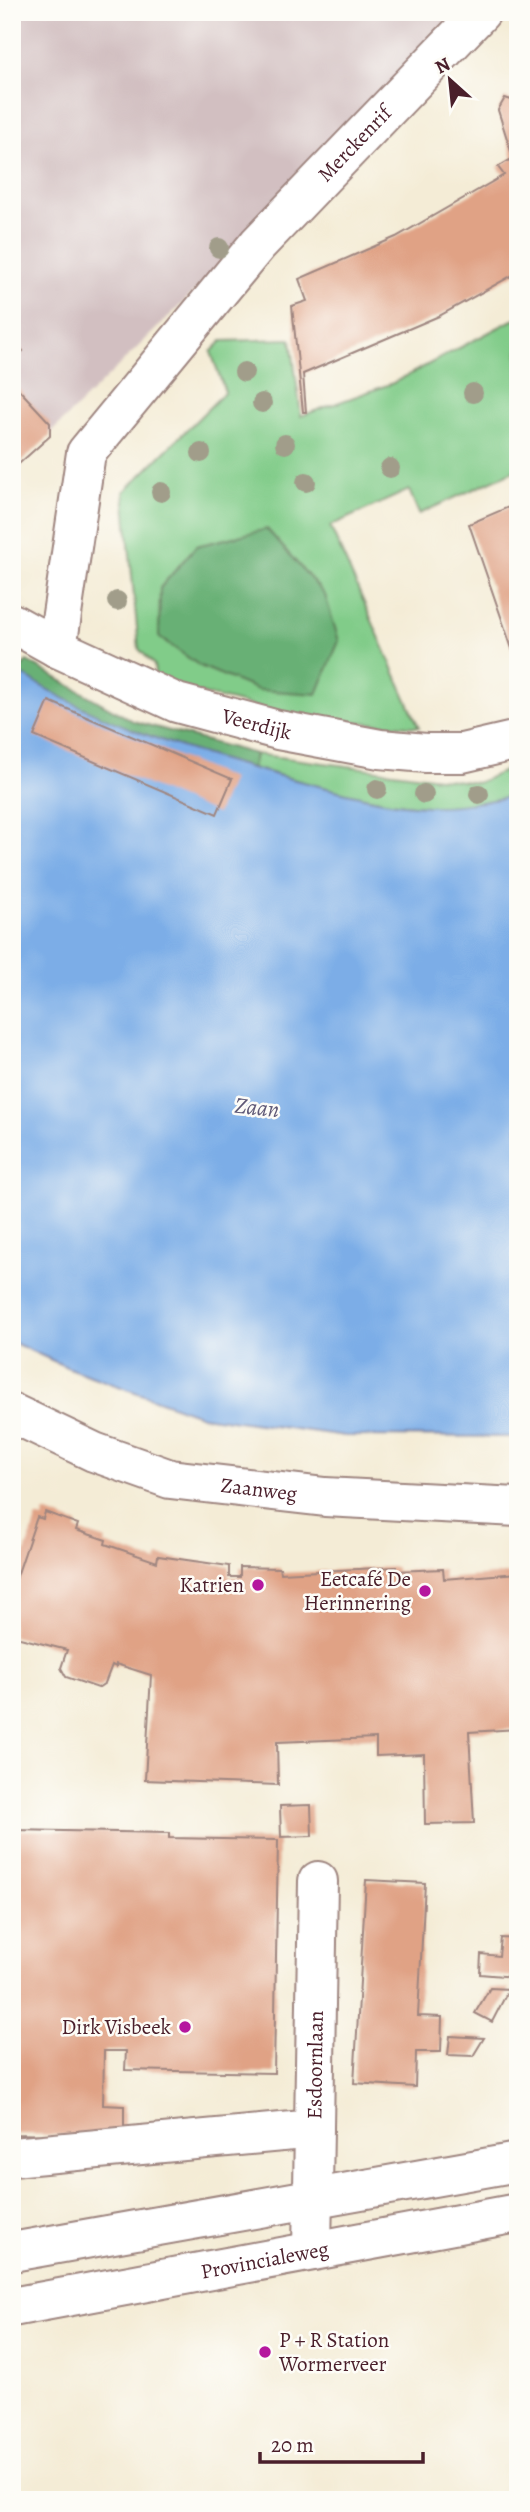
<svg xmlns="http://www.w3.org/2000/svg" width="530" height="2512" font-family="Alegreya,serif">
	<rect width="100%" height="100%" fill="#fdfcf7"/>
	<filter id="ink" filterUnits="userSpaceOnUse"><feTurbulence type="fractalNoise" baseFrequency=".0143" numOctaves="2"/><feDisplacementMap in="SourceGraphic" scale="14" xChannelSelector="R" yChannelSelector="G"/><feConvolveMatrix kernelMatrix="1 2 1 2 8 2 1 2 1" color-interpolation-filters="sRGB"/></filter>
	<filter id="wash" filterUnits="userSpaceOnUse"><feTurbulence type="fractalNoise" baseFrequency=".00686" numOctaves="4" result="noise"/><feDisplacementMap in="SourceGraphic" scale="28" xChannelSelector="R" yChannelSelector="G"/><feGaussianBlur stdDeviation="1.57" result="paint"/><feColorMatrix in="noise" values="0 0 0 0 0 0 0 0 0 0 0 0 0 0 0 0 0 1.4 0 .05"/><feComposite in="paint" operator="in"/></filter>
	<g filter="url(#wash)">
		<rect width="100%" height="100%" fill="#f4ecd6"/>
		<path fill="#d2bfc1" d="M12,12h466l-466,459z"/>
		<g fill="#81cc89" stroke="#66765a" stroke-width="2">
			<path d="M518,317v152l-99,45 -10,-24 -79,36 89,201 -123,-10 -140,-35 -2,-17 -15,-16 -15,-157 101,-100 -14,-40 11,-11 69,-2 10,77 92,-33z"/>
			<path d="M255,754l222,29 41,-18v30c-29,6 -62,13 -92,11 -59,-4 -117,-23 -174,-38z"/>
		</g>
		<g fill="#68b075" stroke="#596850" stroke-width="2">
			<path d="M267,529l58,66 14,46 -22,53 -59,-4 -58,-24 -41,-29 1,-49 36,-42z"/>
			<path d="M27,661l106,60 122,33 -3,14c-81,-20 -165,-50 -234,-96z"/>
		</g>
		<path fill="#7bade7" stroke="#626689" stroke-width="2" d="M12,668c88,58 190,88 291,114 41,10 83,23 125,24 30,1 61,-5 90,-11v642l-173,-1 -143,-20 -131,-47 -59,-27z"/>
		<g id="blocks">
			<g fill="#e0a285">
				<path d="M505,98l13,4v170l-79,44 -136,58 3,38h-3l-11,-106 15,-5 -8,-22 97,-42 108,-62 -6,-8 15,-9 -15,-48z"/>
				<path d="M12,339l11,12 -11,10z"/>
				<path d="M12,382l38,41v13l-38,34z"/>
				<path d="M518,503v160h-1l-48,-139z"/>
				<path d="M49,701l183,78 -15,35 -183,-78z"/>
				<path d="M45,1512l33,12 -2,6 30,10 -1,4 52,18 1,-6 71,10v11h11v-10l40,1 1,5 115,-6v4l47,-2 1,10 74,-6v156l-49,3 5,91 -49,1 -1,-70 -48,2v-18l-99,4 1,43 -133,-5 6,-105 -35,-11v3l-4,-2 -7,18 -7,5 -32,-11 -5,-9 6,-18 -55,-14v-45l25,-74 6,2z"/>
				<path d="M311,1805l1,31 -31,1 -1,-31z"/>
				<path d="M12,1830l157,3v5l109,2 -4,233 -149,-3 1,-19h-22l-1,54 21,1v25l-21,5 -91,-2z"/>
				<path d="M366,1880l59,3 -7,133 24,1 -1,35h-25l-1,35 -61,-4z"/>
				<path d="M501,1938l17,1 -3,38 -35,-3 1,-20 18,2z"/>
				<path d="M490,1988l19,1 -17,33 -17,-9z"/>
				<path d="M450,2036l34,2 -11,18 -25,-1z"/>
			</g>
		</g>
	</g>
	<g filter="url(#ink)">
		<use href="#blocks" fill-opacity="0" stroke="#9f8680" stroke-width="2"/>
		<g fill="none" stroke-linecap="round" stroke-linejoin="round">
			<g stroke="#9f8680" stroke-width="42">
				<g id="minor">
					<path id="s1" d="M12,623l45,25 120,55 101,27 102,19 46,4h36l56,-13"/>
					<path id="s2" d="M57,648l29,-195 172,-209 223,-232"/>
					<path id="s3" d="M12,1413l82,39 76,27 155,18 193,10"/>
					<path d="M12,2157l302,-28"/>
					<path id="s4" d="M312,2251l6,-370"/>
				</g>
			</g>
			<g stroke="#9f8680" stroke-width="42">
				<g id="major">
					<path d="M12,2252l506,-90"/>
					<path id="s5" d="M12,2307l506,-94"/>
				</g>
			</g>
			<use href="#minor" stroke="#fff" stroke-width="38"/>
			<use href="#major" stroke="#fff" stroke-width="38"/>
		</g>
		<g fill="#a19d8a">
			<circle cx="219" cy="248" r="10"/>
			<circle cx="244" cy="372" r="10"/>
			<circle cx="473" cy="393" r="10"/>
			<circle cx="262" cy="403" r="10"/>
			<circle cx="285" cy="444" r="10"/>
			<circle cx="201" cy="453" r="10"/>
			<circle cx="390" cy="468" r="10"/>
			<circle cx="306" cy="482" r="10"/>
			<circle cx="161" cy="492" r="10"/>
			<circle cx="117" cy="601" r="10"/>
			<circle cx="377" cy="789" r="10"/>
			<circle cx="424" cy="794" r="10"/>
			<circle cx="479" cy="794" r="10"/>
		</g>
	</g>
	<g fill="#b5179e" stroke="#fdfcf7" stroke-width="2.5">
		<circle cx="258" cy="1585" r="7"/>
		<circle cx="425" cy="1591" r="7"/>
		<circle cx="185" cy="2027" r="7"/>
		<circle cx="265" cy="2352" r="7"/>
	</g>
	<g text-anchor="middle" stroke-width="5" stroke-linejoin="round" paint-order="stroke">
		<g font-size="21" fill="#4a1f2b" stroke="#fdfcf7">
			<text dy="7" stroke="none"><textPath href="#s2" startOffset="607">Merckenrif</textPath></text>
			<text dy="7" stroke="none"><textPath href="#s1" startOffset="266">Veerdijk</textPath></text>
			<text dy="7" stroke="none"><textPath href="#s3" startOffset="261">Zaanweg</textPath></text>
			<text dy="7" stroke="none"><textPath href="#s4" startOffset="186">Esdoornlaan</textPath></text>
			<text dy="7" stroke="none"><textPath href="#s5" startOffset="257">Provincialeweg</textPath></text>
		</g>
		<g font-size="21" fill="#4a1f2b" stroke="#fdfcf7" text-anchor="end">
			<text x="411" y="1586">Eetcafé De<tspan x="411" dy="24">Herinnering</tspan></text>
			<text x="244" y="1592">Katrien</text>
			<text x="171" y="2034">Dirk Visbeek</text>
			<text x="279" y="2347" text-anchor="start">P + R Station<tspan x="279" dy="24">Wormerveer</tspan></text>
		</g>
		<g font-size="23" font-style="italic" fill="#5e5876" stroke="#fdfcf7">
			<text transform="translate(257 1107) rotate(6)" y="8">Zaan</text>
		</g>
	</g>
	<rect width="530" height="2512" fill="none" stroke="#fdfcf7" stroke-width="42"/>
	<g transform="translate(450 80) rotate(333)" stroke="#fdfcf7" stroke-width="5" paint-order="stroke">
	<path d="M0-5L12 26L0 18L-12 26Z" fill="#4a1f2b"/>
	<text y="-10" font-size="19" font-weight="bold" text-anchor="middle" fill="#4a1f2b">N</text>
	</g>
	<path d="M260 2452v10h163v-10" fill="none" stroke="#4a1f2b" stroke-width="3.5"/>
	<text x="271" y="2452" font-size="21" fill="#4a1f2b" stroke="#fdfcf7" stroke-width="5" paint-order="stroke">20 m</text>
</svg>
